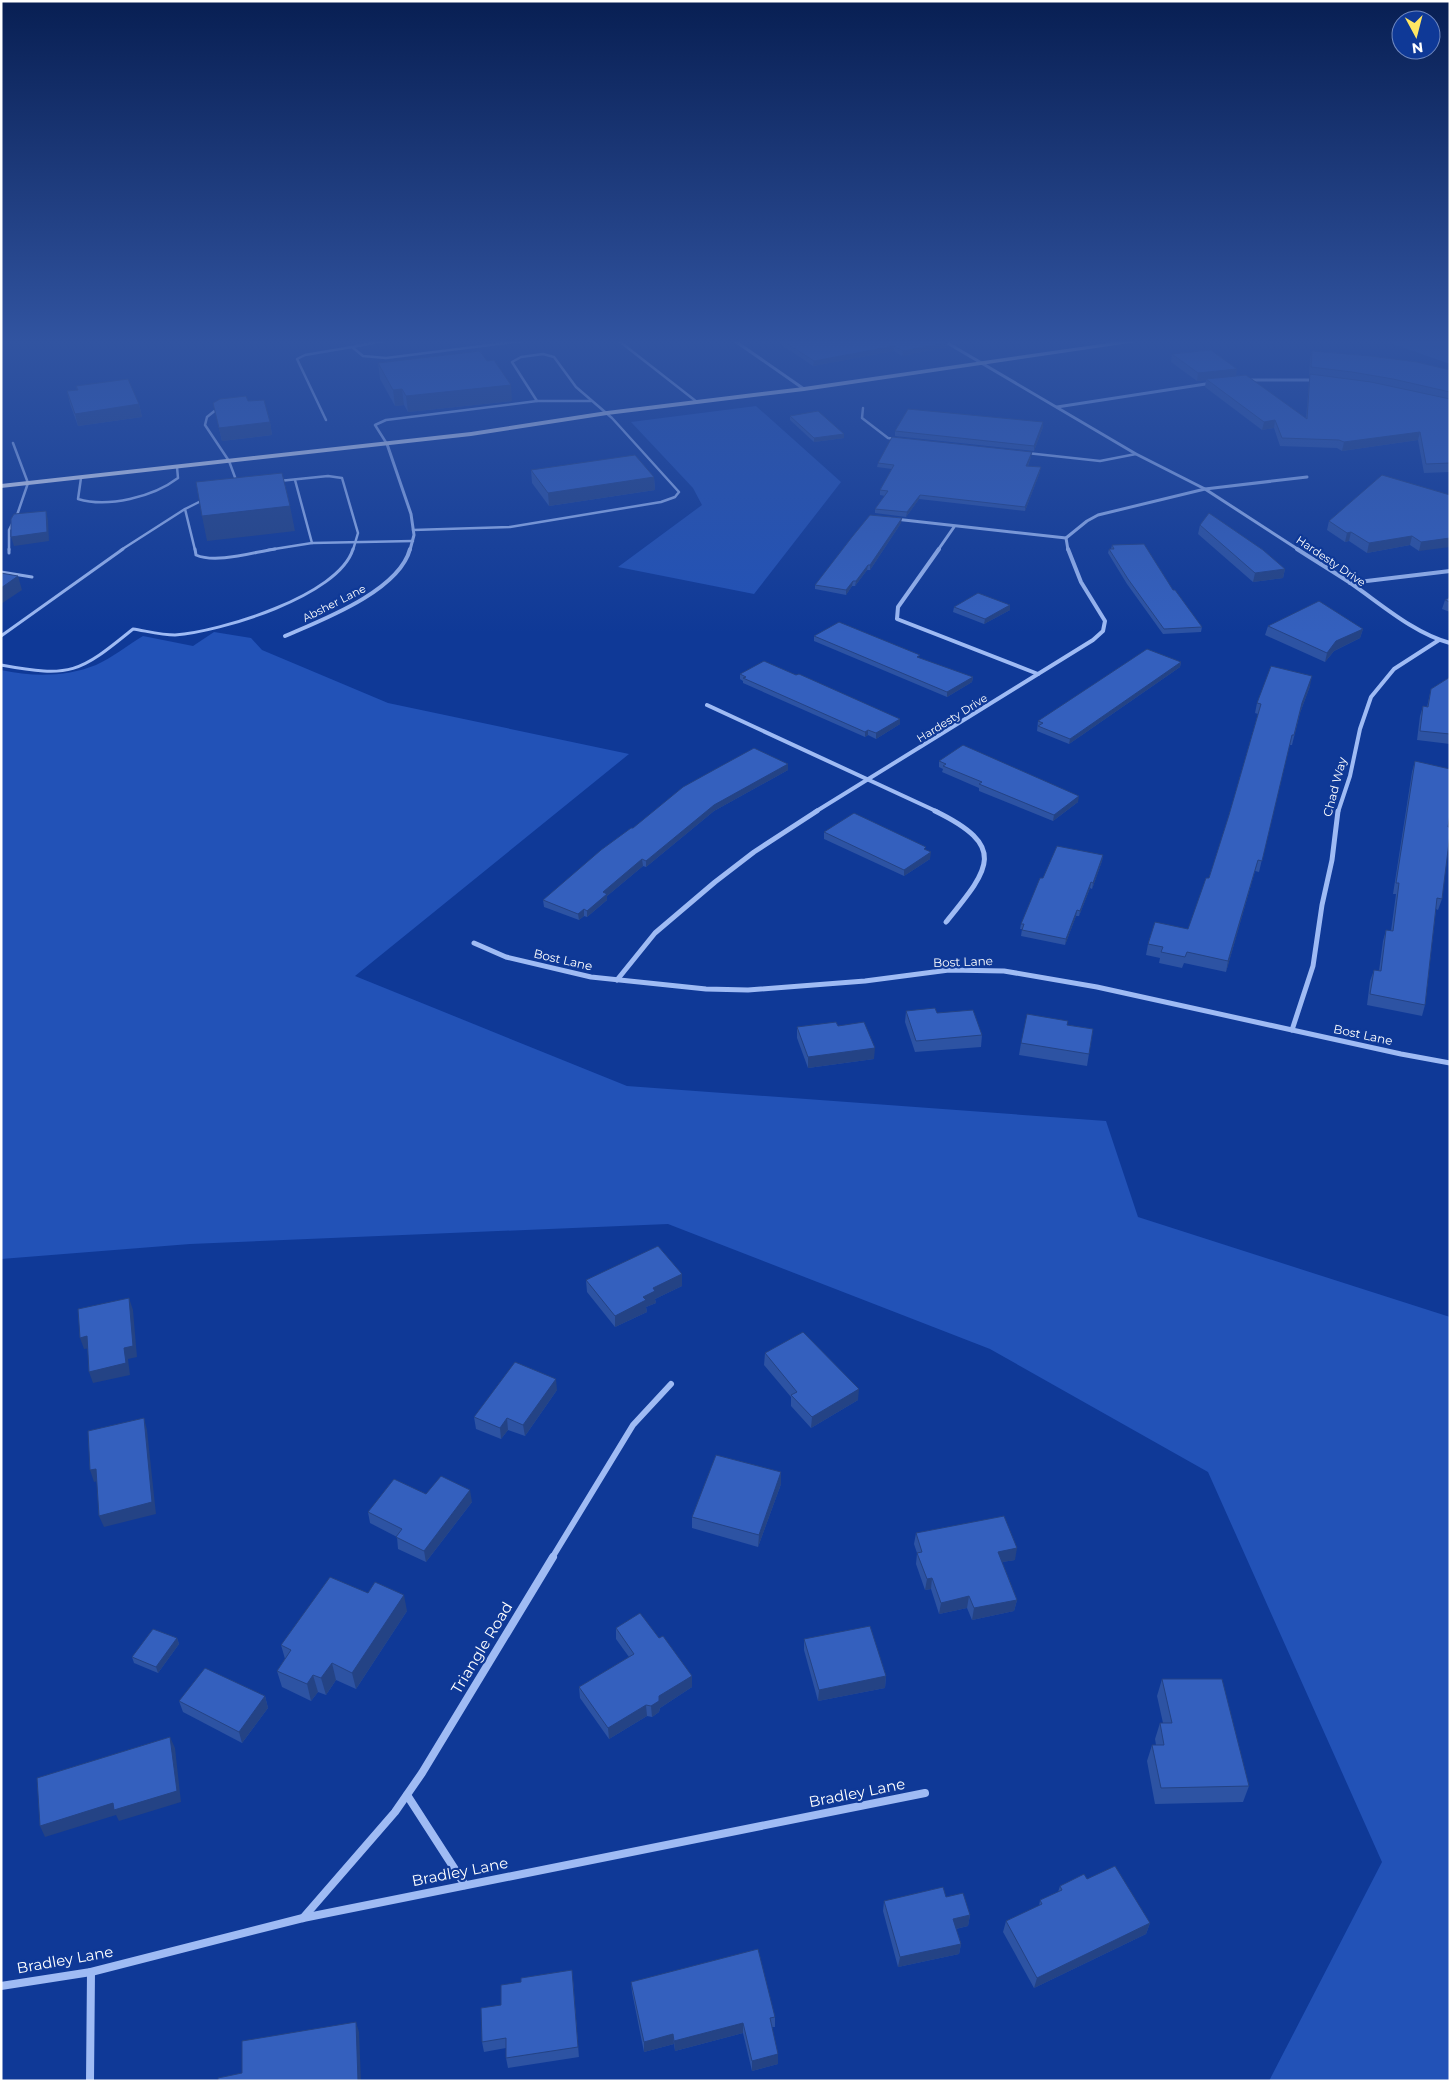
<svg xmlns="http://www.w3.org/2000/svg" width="1451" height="2082" font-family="Montserrat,sans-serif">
	<rect width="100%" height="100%" fill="#0f3997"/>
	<g fill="#2252b7">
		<path d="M1385,341h65v23z"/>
		<path d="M756,406l85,76 -87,112 -136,-27 84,-62 -9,-17 -62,-66z"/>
		<path d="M214,632l37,6 11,12 126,53 241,51 -274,222 272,110 479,35 32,96 312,100v764h-181l113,-219 -174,-390 -218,-123 -322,-125 -478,20 -189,15v-589c32,7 65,7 95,-5 16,-7 32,-20 47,-29l50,10z"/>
	</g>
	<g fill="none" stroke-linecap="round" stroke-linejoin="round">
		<g stroke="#9fbbf4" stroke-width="2.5">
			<path d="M383,341l-31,6 11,9 23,2 136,-17"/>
			<path d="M619,341l78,61"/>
			<path d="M863,408l-1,10 26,20 8,1"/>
			<path d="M217,409l-10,8 -2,8 24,36 7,19"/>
			<path d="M326,420l-29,-61 8,-4 47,-8"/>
			<path d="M13,443l15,40 -12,35"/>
			<path d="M387,444l-12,-19 11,-5 151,-19h54"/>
			<path d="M1027,453l73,8 36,-7"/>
			<path d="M81,478l-3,21c30,9 75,-2 100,-21l-1,-11"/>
			<path d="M295,480l17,63"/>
			<path d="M279,481l49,-5 14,2 16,55 -5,17"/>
			<path d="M185,509l18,-9"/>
			<path d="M413,530l97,-3 151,-25 14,-5 4,-5 -67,-74 -36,-31 -22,-30 -11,-3 -22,3 -9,5 25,39"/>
			<path d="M9,550v-20l3,-6"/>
			<path d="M121,550l64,-41 10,41"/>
			<path d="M268,550l44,-7 101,-2"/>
		</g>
		<g stroke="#9fbbf4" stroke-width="3">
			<path d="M9,549v4"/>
			<path d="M195,549l1,6c20,9 58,-3 79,-6"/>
			<path d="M1,572l31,5"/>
			<path d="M1,636l122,-87"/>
			<path d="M1,665c70,13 78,8 132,-36 13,2 29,6 42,6 44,-3 164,-39 178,-86"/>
		</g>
		<g stroke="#9fbbf4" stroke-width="3">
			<path d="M735,341l69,48"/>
			<path d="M944,341l192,113 69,35 94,61"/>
			<path d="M1245,380h69"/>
			<path d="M1057,407l155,-24"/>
			<path d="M387,444l24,70 3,21 -4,15"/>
			<path d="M895,519l171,19"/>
			<path d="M938,550l16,-23"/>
			<path d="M1068,550l-2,-12 21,-17 11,-6 107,-26 102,-12"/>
		</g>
		<g stroke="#9fbbf4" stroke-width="4">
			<path d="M939,549l-41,58 -1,12 141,55"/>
			<path d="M1297,549c17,11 35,22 52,33 31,21 64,51 101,61"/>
			<path d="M1350,583l100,-12"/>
			<path d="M285,636c37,-16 114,-45 125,-87"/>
			<path d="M707,705l231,107"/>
			<path d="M815,812l278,-172 10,-9 2,-10 -24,-39 -13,-33"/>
			<path d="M1338,812l12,-36 10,-47 11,-32 23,-28 45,-29"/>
		</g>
		<g stroke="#9fbbf4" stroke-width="5">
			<path d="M935,811c74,36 54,58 11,111"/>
			<path d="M474,943l32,14 85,20 115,12 42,1 117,-9 84,-11 55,1 93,16 304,67 49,9"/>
			<path d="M617,980l38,-47 60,-51 39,-30 63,-41"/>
			<path d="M1292,1030l21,-64 9,-61 10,-45 6,-49"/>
		</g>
		<path stroke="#9fbbf4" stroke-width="6" d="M552,1558l81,-133 38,-41"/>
		<g stroke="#9fbbf4" stroke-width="8">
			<path d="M407,1795l58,90"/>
			<path d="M303,1918l92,-106 27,-39 131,-216"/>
			<path d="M1,1986l90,-14 212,-54 622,-125"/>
			<path d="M90,2081l1,-109"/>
		</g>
		<path fill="#edf1ff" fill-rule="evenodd" d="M1122,341h21l-339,50 -197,24 -136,21 -470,52v-4l470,-52 136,-21 197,-24z"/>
	</g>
	<g fill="#2d53a3">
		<path d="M776,341h171v6l-45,9 -8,-5 -81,15z"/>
		<path d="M951,341h25l-18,4z"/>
		<path d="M1312,351l138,19v102l-26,1 -6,-33 -76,11 -5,-3 -57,-2 -6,-18 -12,2 -57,-43 1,-7 -9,1 -26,-19 1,-8 64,22 70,42 3,-36 1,-7h-1l1,-16z"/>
		<path d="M378,363l134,38 -104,11 -4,-7 -9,1 -15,-27z"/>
		<path d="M76,386l63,18 3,13 -64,9 -8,-22 -3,-13 10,-1z"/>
		<path d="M248,401l22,21 2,13 -50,6 -9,-38z"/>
		<path d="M790,416l54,18v4l-30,4 -24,-22z"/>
		<path d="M1043,427l-9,24 -139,-15v-5z"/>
		<path d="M1031,457l-3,9 12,6 -15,39 -106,-12 -13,18 -31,-4v-4l10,-13 -5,-1v-5l12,-21 -15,-2 1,-4z"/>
		<path d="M531,470l123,7 1,13 -106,16 -17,-23z"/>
		<path d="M1450,495l-31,56 -9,-6 -43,8 -18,-12 -4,1 -18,-12 2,-9z"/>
		<path d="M901,523l-31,47h-3l-12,16h-3l-6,9 -31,-6v-4z"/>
		<path d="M1200,525l85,44 -2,9 -30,4 -55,-48z"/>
		<path d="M1112,545l61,45 29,37 -1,5 -38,2 -36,-50 -19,-31 1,-4h2z"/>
		<path d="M1450,597v15l-8,-3 3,-9z"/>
		<path d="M1010,605v5l-26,14 -31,-12 1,-5z"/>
		<path d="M1268,626l95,3 -3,9 -26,13 -9,11 -60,-27z"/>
		<path d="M814,636l159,41 -1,5 -25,15 -133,-56z"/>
		<path d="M1181,662l-1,5 -111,77 -32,-13 1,-10z"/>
		<path d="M740,674l160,45v5l-24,15 -8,-4 -3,2 -122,-54v-2l-3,-2z"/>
		<path d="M1450,677v67l-33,-4 3,-24 3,-10 4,1 4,-18z"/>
		<path d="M1310,686l-10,27 -8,32h-3l-30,127 -4,-1 -29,101 -42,-9 -2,5 -23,-5 1,-5 -14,-3 2,-11 40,-15 21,-51 20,-63 29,-101 -3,-1 2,-10z"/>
		<path d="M939,761l139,41 -25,19 -74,-30v-3l-37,-16 1,-3 -4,-2z"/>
		<path d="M1415,761l33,66 -6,72 -4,11 -2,-1 -11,96 -3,11 -55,-11 3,-24 4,-11 5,1 4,-30 3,-11 5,1 5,-37h-3l19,-122z"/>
		<path d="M788,764v6l-74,41 -68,56 -3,-1 -36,30v4l-20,17 -3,-1 -5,4 -35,-13 -1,-7 90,-72z"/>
		<path d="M824,832l102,18 4,9 -26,17 -80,-37z"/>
		<path d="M1103,855l-1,6 -10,28 -2,-1 -11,28h-3l-11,29 -44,-9 1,-7h-2l1,-5 22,-46z"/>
		<path d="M906,1011l31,2 45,22 -1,12 -66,5 -10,-30z"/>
		<path d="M1068,1025l25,4 -6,37 -68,-11 2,-12z"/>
		<path d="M838,1026l36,33 -66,9 -11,-30v-11z"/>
		<path d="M682,1274v12l-27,13 1,4 -10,4 1,5 -32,15 -28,-35 -1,-12z"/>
		<path d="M765,1353l93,47 -47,28 -20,-22v-9l-27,-32z"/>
		<path d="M557,1390l-32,46 -17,-6 -7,9 -25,-10 -2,-12z"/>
		<path d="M781,1484l-23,63 -66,-19v-11z"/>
		<path d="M426,1494l46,8 -46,60 -28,-13 -1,-12 -27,-14 -2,-11z"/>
		<path d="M916,1533l99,27 -13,2 15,38 -3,11 -42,9 -5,-12 -28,6 -8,-25 -6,1 -9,-26 1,-11 -3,-9z"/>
		<path d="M407,1611l-51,78 -20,-9 -10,15 -8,-3 -7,9 -29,-14 -5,-16 8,-12 -4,-14z"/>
		<path d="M616,1628l76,59 -32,21 -1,4 -7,5 -5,-1 -38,23 -29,-41 -1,-11 50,-30 -13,-18z"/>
		<path d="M177,1638l2,6 -21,29 -24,-10 -2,-6z"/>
		<path d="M804,1639l82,37 -1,12 -67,13 -14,-51z"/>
		<path d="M1162,1679l87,107 -6,16 -88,2 -8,-43 5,-16h4l-1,-6 5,-16h3l-6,-27z"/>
		<path d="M265,1696l3,12 -26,35 -59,-31 -4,-11z"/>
		<path d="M1087,1879l63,44 -4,11 -112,54 -31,-56 3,-11 33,-15 1,-6 18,-8 2,-6z"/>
		<path d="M946,1897l24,18 -2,11 -12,3 5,15 -2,10 -61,13 -15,-56 1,-10z"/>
		<path d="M573,1980l6,77 -71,11 -2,-10v-10l-22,4 -2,-10 19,-37z"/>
		<path d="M631,1982l144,35v10h-3l6,37 -26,7 -9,-38 -68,18 -1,-7 -30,8 -12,-60z"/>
	</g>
	<g fill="#244385">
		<path d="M958,341h18l-18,4z"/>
		<path d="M948,342l-1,5 -45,9 1,-5z"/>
		<path d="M894,346v5l-81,15 1,-5z"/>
		<path d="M1237,369l-1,8 -30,2v1l-9,1 1,-8z"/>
		<path d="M511,385l1,16 -104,11 -2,-16z"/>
		<path d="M402,389l2,16 -9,1 -2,-16z"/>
		<path d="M139,404l3,13 -64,9 -3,-12z"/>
		<path d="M1275,420l-1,8 -12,2 2,-8z"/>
		<path d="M270,422l2,13 -50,6 -3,-13z"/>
		<path d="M1043,422v5l-9,24v-5z"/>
		<path d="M1420,432l-2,8 -76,11 2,-9z"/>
		<path d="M844,434v4l-30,4v-4z"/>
		<path d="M1032,452l-1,5 -5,13v-4z"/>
		<path d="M1041,467l-1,5 -15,39v-4z"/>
		<path d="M654,477l1,13 -106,16 -1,-13z"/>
		<path d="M920,495l-1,4 -13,18 1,-5z"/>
		<path d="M290,506l5,25 -88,10 -5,-25z"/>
		<path d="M46,511l2,9 1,21 -35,5 -3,-9z"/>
		<path d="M902,518l-1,5 -31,47v-5z"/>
		<path d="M1351,532l-2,9 -4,1 2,-9z"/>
		<path d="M1412,536l-2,9 -43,8 2,-10z"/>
		<path d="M1450,538v9l-31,4 2,-9z"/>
		<path d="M868,565l-1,5 -12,16 1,-5z"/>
		<path d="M1285,569l-2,9 -30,4 2,-9z"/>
		<path d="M18,576l4,14 -21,14v-16z"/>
		<path d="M853,581l-1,5 -6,9v-5z"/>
		<path d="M1010,605v5l-26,14 1,-5z"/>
		<path d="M1363,629l-3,9 -26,13 -9,11 2,-9 9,-12z"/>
		<path d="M1181,662l-1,5 -111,77 1,-5z"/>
		<path d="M1312,676l-2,10 -10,27 -8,32 10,-42z"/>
		<path d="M973,677l-1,5 -25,15v-5z"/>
		<path d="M900,719v5l-24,15v-6z"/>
		<path d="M868,730v5l-3,2v-5z"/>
		<path d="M788,764v6l-74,41 -68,56v-6l68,-56z"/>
		<path d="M1079,796l-1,6 -25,19 1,-6z"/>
		<path d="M931,852l-1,7 -26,17v-6z"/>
		<path d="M1103,855l-1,6 -10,28 1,-6z"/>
		<path d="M642,859l1,7 -36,30v4l-20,17v-6l16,-19z"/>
		<path d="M1258,860l-3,11 -29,101 2,-11z"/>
		<path d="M1091,882l-1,6 -11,28 1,-5z"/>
		<path d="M584,909v7l-5,4 -1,-6z"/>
		<path d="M1077,910l-1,6 -11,29 1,-6z"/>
		<path d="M875,1048l-1,11 -66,9v-11z"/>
		<path d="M682,1274v12l-27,13 1,4 -10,4 1,5 -32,15v-11l38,-28z"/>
		<path d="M129,1298l4,12 4,47 -9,2 2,16 -37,8 -4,-11 35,-24z"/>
		<path d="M87,1336l4,12 -7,1 -4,-11z"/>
		<path d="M556,1379l1,11 -32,46 -2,-11z"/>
		<path d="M859,1389l-1,11 -47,28 1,-11z"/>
		<path d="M144,1418l3,12 9,84 -52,13 -5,-11z"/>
		<path d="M507,1418l1,12 -7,9 -1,-11z"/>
		<path d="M96,1469l5,11 -7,2 -4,-12z"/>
		<path d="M781,1472v12l-23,63 1,-12z"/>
		<path d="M470,1490l2,12 -46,60 -2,-11z"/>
		<path d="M1017,1548l-2,12 -19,3 2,-11z"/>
		<path d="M932,1578l-1,11 -6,1 2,-11z"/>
		<path d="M404,1595l3,16 -51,78 -4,-16z"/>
		<path d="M969,1596l-2,12 -28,6 2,-11z"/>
		<path d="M1017,1600l-3,11 -42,9 2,-12z"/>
		<path d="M177,1638l2,6 -21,29 -2,-6z"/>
		<path d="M332,1663l4,17 -10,15 -5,-17z"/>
		<path d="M313,1675l5,17 -7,9 -4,-17z"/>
		<path d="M692,1676v11l-32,21 -1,4 -7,5 -1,-11 8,-10z"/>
		<path d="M886,1676l-1,12 -67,13 1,-11z"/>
		<path d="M265,1696l3,12 -26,35 -3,-11z"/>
		<path d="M646,1705l1,11 -38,23 -1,-11z"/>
		<path d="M170,1737l5,11 6,54 -62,19 -3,-6 -71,22 -5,-11z"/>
		<path d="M970,1915l-2,11 -17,4 2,-11z"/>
		<path d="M1150,1923l-4,11 -112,54 3,-10z"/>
		<path d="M961,1944l-2,10 -61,13 2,-10z"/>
		<path d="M572,1970l1,10 6,77 -1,-10z"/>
		<path d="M356,2022l3,10 2,49h-3z"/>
		<path d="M743,2023v10l-68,18 -1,-10z"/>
		<path d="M673,2034l1,10 -30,8v-10z"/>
		<path d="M778,2054v10l-26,7v-10z"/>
	</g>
	<g fill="#3460be" stroke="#244385">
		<path d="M783,341h164l1,1 -45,9 -9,-5 -80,15z"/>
		<path d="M1211,350l26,19 -39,4 -26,-19z"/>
		<path d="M480,351l7,10 7,-1 17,25 -105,11 -4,-7 -9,1 -15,-27z"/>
		<path d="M1312,351l59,5 46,6 33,8v22l-57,-13 -41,-7 -41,-5z"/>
		<path d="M1310,374l61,8 79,17v64l-24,1 -6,-32 -76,10 -5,-2 -57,-2 -7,-18 -11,2 -58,-43 40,-4 61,44z"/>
		<path d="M128,379l11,25 -64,10 -8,-23 11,-1 -2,-4z"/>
		<path d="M246,396l2,5 16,-1 6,22 -51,6 -6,-25 7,-4z"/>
		<path d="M908,409l135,13 -9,24 -139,-15z"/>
		<path d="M818,411l26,23 -30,4 -24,-22z"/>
		<path d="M892,437l140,15 -6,14 15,1 -16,40 -105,-12 -13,17 -32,-3 13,-18 -8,-1 14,-25 -16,-2z"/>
		<path d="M635,455l19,22 -106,16 -17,-23z"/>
		<path d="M282,473l8,33 -88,10 -6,-34z"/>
		<path d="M1382,475l68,20v43l-29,4 -9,-6 -43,7 -18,-11 -4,1 -18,-12z"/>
		<path d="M46,511l1,21 -36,5v-18l3,-5z"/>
		<path d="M1209,513l54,37 22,19 -30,4 -55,-48z"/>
		<path d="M870,515l32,3 -32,47h-2l-12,16h-3l-7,9 -31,-5 37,-48z"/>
		<path d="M1144,544l29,46h2l27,37 -38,2 -36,-50 -19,-30h5l-2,-4z"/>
		<path d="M1,573l17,3 -17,12z"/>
		<path d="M978,593l32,12 -25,14 -31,-12z"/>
		<path d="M1450,597v5l-5,-2z"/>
		<path d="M1319,601l44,28 -27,12 -9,12 -59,-27z"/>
		<path d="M839,622l81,33 -3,2 56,20 -26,15 -133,-56z"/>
		<path d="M1147,649l34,13 -111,77 -32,-13 5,-3 -5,-2z"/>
		<path d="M764,661l32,14 3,-1 101,45 -24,14 -8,-3 -3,2 -122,-54 3,-1 -6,-3z"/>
		<path d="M1271,666l41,10 -10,27 -8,32h-2l-30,126 -4,-1 -30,101 -41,-9 -2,5 -24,-5 2,-5 -15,-3 7,-22 33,7 18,-51h3l20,-63 32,-111 -4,-1z"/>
		<path d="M1450,677v57l-30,-3 3,-25 5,1 3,-18z"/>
		<path d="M963,745l116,51 -25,19 -75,-31 3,-2 -39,-16 3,-2 -7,-3z"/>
		<path d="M754,748l34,16 -74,41 -68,56 -4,-2 -39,33 4,2 -20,17 -3,-2 -6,5 -35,-14 58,-50 30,-22h2l50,-41 38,-21z"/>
		<path d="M1415,761l35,8v45l-2,13h2v7l-8,65 -5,-1 -12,107 -55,-11 4,-24 7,1 5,-41 7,1 6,-48h-3z"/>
		<path d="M854,813l72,34 -2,2 7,3 -27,18 -80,-38z"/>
		<path d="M1057,846l46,9 -10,28 -2,-1 -11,29 -3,-1 -11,29 -44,-9 2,-6h-3l19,-46h3z"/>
		<path d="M935,1008l2,5 36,-3 9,25 -66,6 -10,-30z"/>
		<path d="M1027,1014l41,7 -1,4 26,4 -4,25 -68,-11z"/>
		<path d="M836,1022l2,4 26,-4 11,26 -67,9 -11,-30z"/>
		<path d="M658,1246l24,28 -29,14 2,3 -12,6 3,3 -31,16 -29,-36z"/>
		<path d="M129,1298l4,48 -9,2 2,15 -37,9 -2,-36 -7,2 -2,-29z"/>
		<path d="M803,1332l56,57 -47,28 -21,-22 6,-3 -32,-39z"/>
		<path d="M515,1362l41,17 -33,46 -16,-7 -7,10 -26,-11z"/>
		<path d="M144,1418l8,84 -53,14 -3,-47 -6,1 -2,-39z"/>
		<path d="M716,1455l65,17 -22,63 -67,-18z"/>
		<path d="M441,1476l29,14 -46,61 -28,-14 6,-8 -34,-17 26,-33 32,15z"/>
		<path d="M1004,1516l13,32 -19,4 19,48 -43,8 -5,-12 -28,7 -9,-25 -5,1 -10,-26 5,-1 -6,-19z"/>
		<path d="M330,1577l38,16 7,-11 29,13 -52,78 -20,-10 -11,15 -8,-3 -6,9 -30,-13 14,-21 -10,-5z"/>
		<path d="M640,1613l19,25 4,-2 29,40 -33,20v5l-8,5 -5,-1 -38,23 -29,-41 55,-33 -18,-26z"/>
		<path d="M870,1626l16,50 -67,14 -15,-51z"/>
		<path d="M153,1629l24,9 -21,29 -24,-10z"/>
		<path d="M205,1668l60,28 -26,36 -60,-31z"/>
		<path d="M1162,1679h60l27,107 -88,2 -9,-43h12l-4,-22h12z"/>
		<path d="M170,1737l7,54 -63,19 -1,-7 -73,23 -3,-48z"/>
		<path d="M1115,1866l35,57 -113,55 -31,-57 36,-17 -2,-4 22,-10 -2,-4 24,-12 3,5z"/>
		<path d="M943,1887l3,10 17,-4 7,22 -17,4 8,25 -61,13 -16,-56z"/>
		<path d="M758,1949l17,68 -5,1 8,36 -26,7 -9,-38 -69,18 -1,-7 -29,8 -13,-60z"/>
		<path d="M572,1970l6,77 -72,11v-20l-24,4 -1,-34 20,-3v-20l20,-3v-4z"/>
		<path d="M356,2022l2,59h-140v-3l24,-5v-32z"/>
	</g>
	<linearGradient id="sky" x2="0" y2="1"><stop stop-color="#081f53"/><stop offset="0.54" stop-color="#3154a1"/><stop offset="1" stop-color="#3154a1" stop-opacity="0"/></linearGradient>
	<rect width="1451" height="633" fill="url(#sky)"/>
	<g text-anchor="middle" stroke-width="4.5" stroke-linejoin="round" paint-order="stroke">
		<g font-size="11" fill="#fff" stroke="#0f3997">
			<text transform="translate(1331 561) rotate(34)" y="4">Hardesty Drive</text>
			<text transform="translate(334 603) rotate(-27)" y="4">Absher Lane</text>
			<text transform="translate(952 718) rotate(-32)" y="4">Hardesty Drive</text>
		</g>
		<g font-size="12" fill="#fff" stroke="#0f3997">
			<text transform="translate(1335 787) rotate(-75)" y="4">Chad Way</text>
			<text transform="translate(563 960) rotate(13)" y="4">Bost Lane</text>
			<text transform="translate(963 962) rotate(-2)" y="4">Bost Lane</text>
			<text transform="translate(1363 1035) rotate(12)" y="4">Bost Lane</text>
		</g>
		<g font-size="15" fill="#fff" stroke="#0f3997">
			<text transform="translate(482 1648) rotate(-59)" y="5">Triangle Road</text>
			<text transform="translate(857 1793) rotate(-11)" y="5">Bradley Lane</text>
			<text transform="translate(460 1872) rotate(-11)" y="5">Bradley Lane</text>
			<text transform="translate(65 1960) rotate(-10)" y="5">Bradley Lane</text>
		</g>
	</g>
	<rect width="1451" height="2082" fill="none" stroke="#ffffff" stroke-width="5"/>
	<g transform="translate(1416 35) rotate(173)"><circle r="24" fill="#0f3997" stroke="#6f88c1"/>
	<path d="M0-4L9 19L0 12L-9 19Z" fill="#ffe663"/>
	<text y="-8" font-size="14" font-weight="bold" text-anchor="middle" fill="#ffffff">N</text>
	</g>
</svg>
